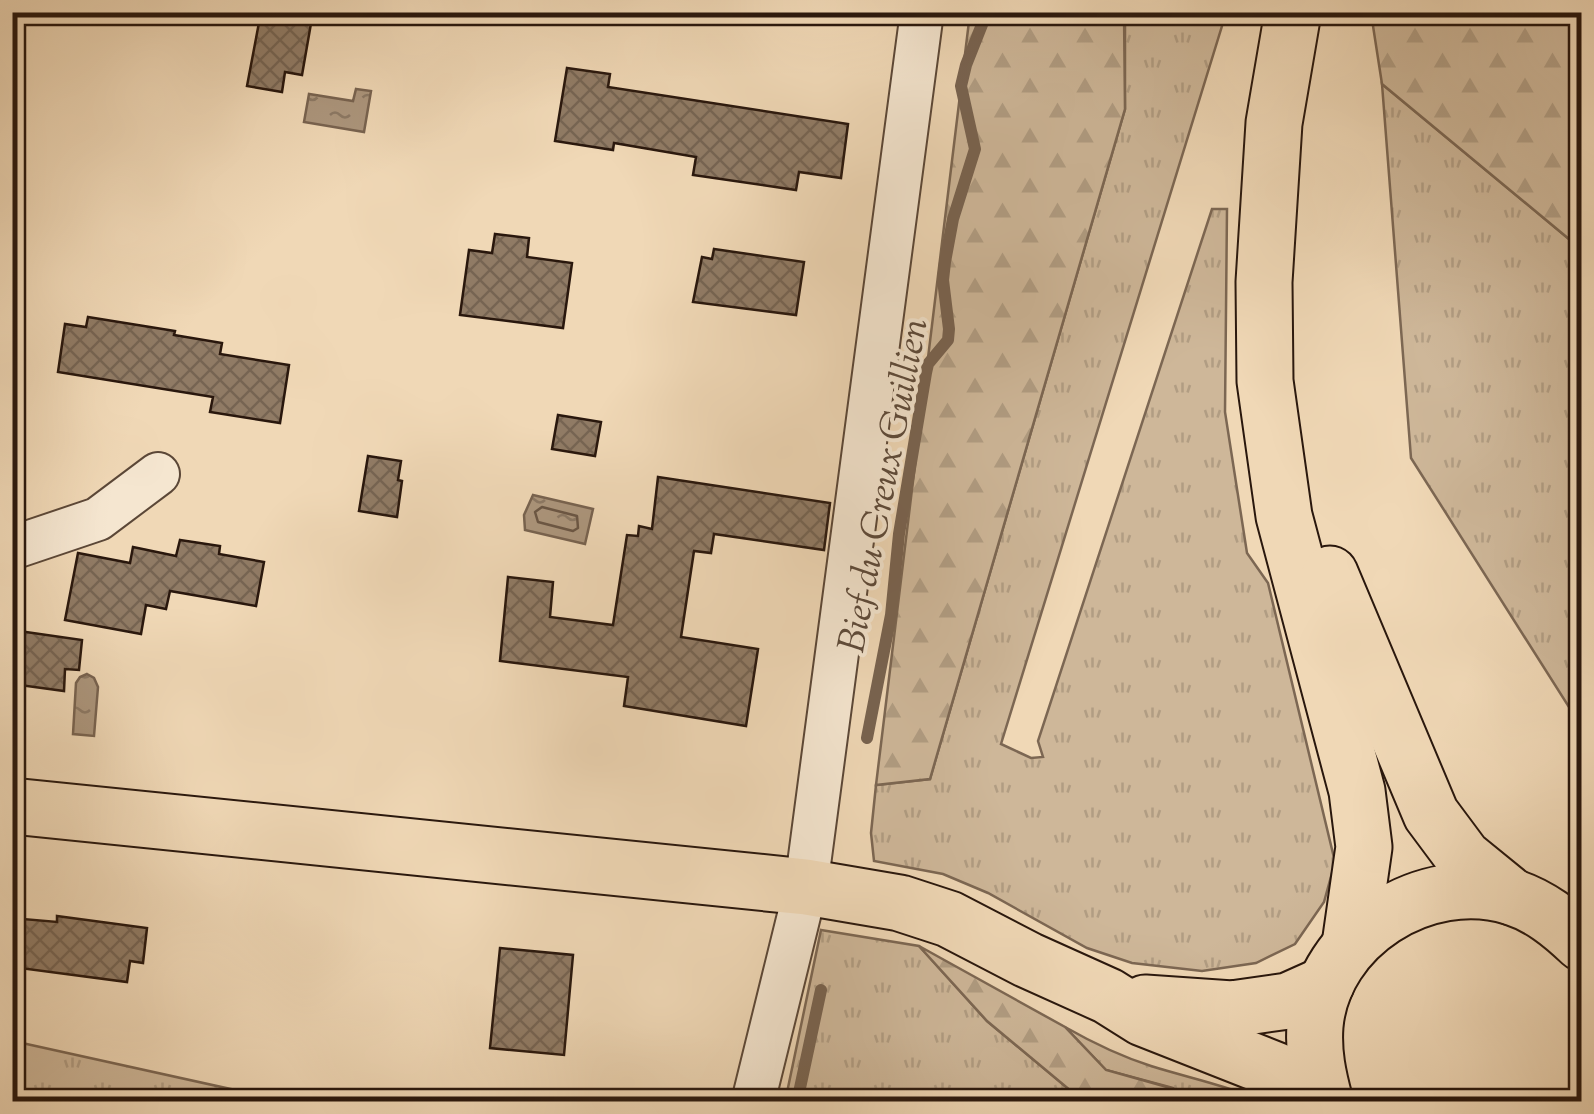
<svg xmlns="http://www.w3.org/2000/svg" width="1594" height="1114" font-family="'Sorts Mill Goudy',serif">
	<defs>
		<pattern id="grass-tufts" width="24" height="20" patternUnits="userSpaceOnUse" patternTransform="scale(2.5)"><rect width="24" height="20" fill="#ceb799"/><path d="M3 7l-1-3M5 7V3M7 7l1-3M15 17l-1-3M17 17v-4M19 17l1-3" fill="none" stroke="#b19d83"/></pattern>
		<pattern id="forest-firs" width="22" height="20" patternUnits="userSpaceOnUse" patternTransform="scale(2.5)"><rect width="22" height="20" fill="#ceb799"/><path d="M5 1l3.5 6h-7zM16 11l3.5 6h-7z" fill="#b19d83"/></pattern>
		<pattern id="water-ripples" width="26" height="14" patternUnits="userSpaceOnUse" patternTransform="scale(2.5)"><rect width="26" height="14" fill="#ac967d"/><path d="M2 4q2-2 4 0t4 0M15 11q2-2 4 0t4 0" fill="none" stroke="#8c7965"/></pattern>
		<pattern id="building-cross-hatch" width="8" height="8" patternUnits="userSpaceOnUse" patternTransform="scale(2.5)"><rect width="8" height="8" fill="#907b65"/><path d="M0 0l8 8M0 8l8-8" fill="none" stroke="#766452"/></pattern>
	</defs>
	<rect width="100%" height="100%" fill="#f0d8b6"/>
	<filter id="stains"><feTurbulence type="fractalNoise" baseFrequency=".002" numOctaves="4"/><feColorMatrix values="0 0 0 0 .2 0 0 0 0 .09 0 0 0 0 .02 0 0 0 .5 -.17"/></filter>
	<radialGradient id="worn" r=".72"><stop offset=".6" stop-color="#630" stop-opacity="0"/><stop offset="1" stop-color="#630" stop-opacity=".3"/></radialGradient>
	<g fill="url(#grass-tufts)" stroke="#7c6753" stroke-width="2.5">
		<path d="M1125,13h101l-225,731 30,14 12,-1 -5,-16 174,-532h15l-2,203 22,141 21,30 67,279 -11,40 -29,42 -39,19 -54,8 -70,-8 -45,-15 -99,-55 -45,-19 -69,-13 -3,-28 5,-48 54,-6 195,-670z"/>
		<path d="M1382,84l199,165v477l-170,-268z"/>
		<path d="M821,930l98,16 68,75 96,80 -298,1z"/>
		<path d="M1065,1027c28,16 55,29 86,39 38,12 75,19 112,35h-89l-1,-13 -67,-18z"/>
		<path d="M13,1041l272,60h-272z"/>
	</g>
	<g fill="url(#forest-firs)" stroke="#7c6753" stroke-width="2.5">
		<path d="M970,13h154l1,96 -195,670 -54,6z"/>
		<path d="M1371,13h210v236l-199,-165z"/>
		<path d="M919,946l146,81 41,43 68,19v12h-91l-96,-80z"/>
	</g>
	<g fill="url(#water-ripples)" stroke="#786350" stroke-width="2.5">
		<path d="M356,89l15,2 -7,41 -60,-10 5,-28 44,7z"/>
		<path d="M533,495l60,14 -8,35 -60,-14 -1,-15z"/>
		<path d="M87,674l7,4 4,9 -4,49 -21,-2 3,-51 4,-6z"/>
	</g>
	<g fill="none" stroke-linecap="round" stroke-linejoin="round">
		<path stroke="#6a5645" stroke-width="2.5" d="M542,507l35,9 1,12 -5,3 -35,-9 -3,-10z"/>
		<g stroke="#786350" stroke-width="12">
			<path d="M867,738l24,-123 8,-81 27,-161 2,-9 20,-24 1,-11 -6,-49 2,-18 8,-43 22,-70 -14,-63 5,-21 21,-53"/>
			<path d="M797,1102l24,-112"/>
		</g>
	</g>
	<g fill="url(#building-cross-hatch)" stroke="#29170d" stroke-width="2.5">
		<path d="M261,12h52l-11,63 -17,-3 -3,20 -35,-6z"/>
		<path d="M567,68l43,6 -2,13 240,37 -7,54 -42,-6 -3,18 -103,-15 3,-18 -82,-14 -1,7 -58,-9z"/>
		<path d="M495,234l34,4 -2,19 45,6 -9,65 -103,-13 9,-65 23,3z"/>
		<path d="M714,249l90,13 -8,53 -103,-13 9,-45 10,2z"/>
		<path d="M88,317l87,14 -1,4 48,8 -2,11 69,11 -9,58 -70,-11 3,-15 -155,-25 7,-48 21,3z"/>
		<path d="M558,415l43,7 -6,34 -43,-7z"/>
		<path d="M368,456l33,5 -3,19 4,1 -5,36 -38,-6z"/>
		<path d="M658,477l172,26 -6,47 -110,-16 -3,19 -17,-2 -13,86 77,12 -12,77 -122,-20 4,-29 -128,-16 8,-84 45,5 -3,35 63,8 14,-90 11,1 1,-10 13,3z"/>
		<path d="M180,540l40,6 -1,8 45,8 -8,44 -86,-15 -4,18 -20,-4 -5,29 -76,-14 13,-67 52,10 3,-16 43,9z"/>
		<path d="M12,630l70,10 -3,30 -14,-1 -1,22 -52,-7z"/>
		<path d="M57,916l90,12 -4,35 -13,-2 -3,21 -115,-15v-49l45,4z"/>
		<path d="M500,948l73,7 -9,100 -74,-7z"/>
	</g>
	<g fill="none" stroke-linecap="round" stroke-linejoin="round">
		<g stroke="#5b4737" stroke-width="46">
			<g id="minor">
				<path d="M12,548l86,-29 60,-45"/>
				<path d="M753,1102l53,-215 116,-875"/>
			</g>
		</g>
		<g stroke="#29170d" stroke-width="59">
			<g id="major">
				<path d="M1293,12l-19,111 -10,159 1,99 19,135 73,275 7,56 -14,98"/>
				<path d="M1330,574l101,240 32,43 49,40"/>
				<path d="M12,806l794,81 94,16 49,16 79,41 80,36 35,22 132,52 47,32"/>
				<path d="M1145,1003l87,6 56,-8 38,-17"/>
				<path d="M1325,1102c-7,-26 -12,-49 -10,-76 8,-91 110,-156 197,-129 28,9 49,26 70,46"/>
			</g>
		</g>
		<use href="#minor" stroke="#f5e6d0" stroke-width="42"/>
		<use href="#major" stroke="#f0d8b6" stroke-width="55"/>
	</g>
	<g text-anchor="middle" stroke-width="8" stroke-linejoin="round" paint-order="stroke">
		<g font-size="38" font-style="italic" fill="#5d4a3a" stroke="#f5e6d0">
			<text transform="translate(882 485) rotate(-79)" y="13">Bief du Creux Guillien</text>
		</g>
	</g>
	<rect width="1594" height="1114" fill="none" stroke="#f0d8b6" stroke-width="50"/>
	<rect x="15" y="15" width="1564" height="1084" fill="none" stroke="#29170d" stroke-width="5"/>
	<rect x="25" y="25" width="1544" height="1064" fill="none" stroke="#29170d" stroke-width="2.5"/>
	<rect width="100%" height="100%" filter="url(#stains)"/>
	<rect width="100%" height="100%" fill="url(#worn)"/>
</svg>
